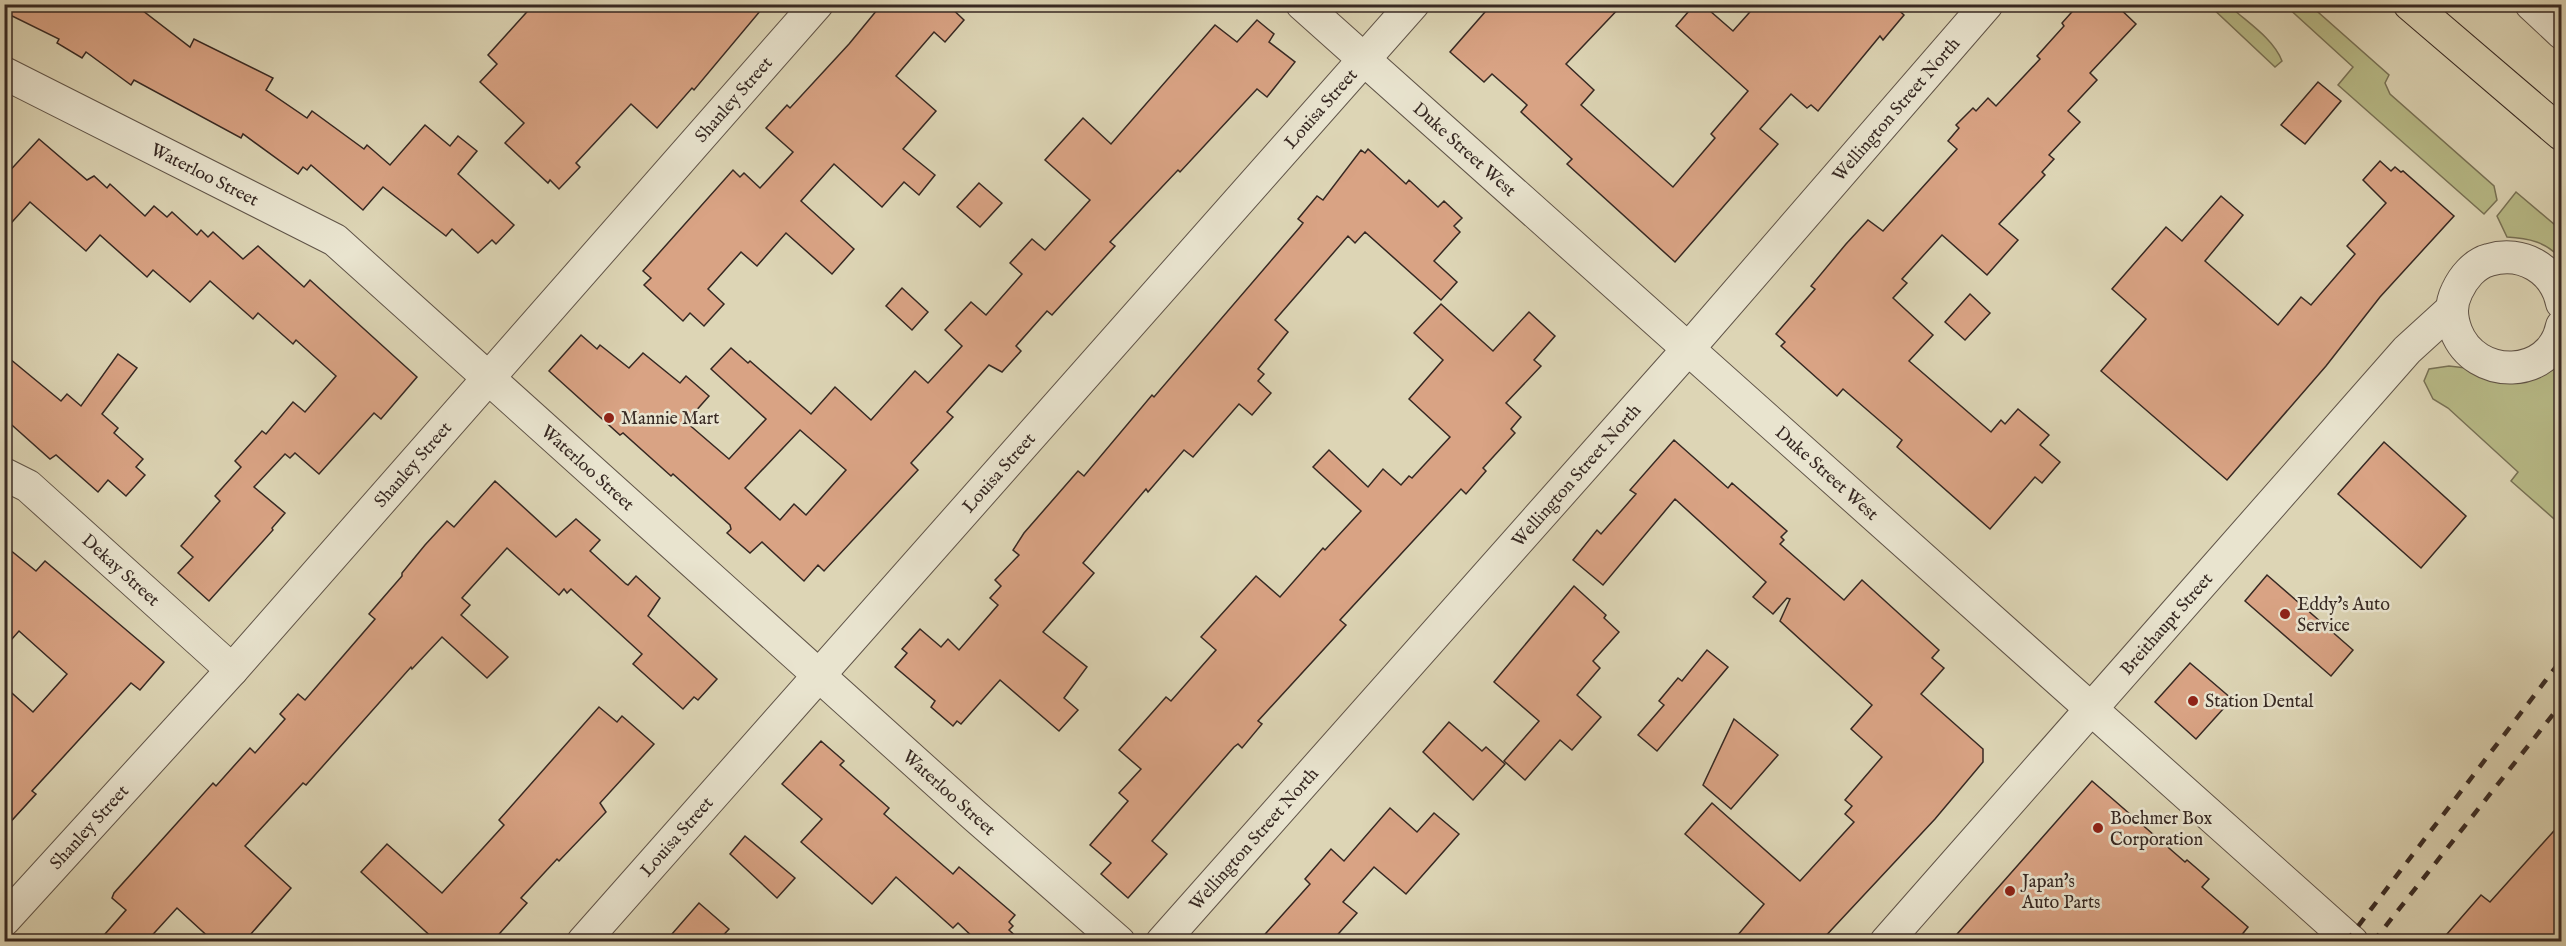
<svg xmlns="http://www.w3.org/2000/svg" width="2566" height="946" font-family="'IM FELL English',serif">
	<rect width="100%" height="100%" fill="#ddd5b5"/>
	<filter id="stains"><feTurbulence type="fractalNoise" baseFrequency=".00333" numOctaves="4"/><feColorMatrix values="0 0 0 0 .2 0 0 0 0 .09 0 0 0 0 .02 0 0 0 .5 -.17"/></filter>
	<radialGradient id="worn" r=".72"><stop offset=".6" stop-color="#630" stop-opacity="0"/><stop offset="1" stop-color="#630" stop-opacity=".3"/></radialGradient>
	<g fill="#b8bb88" stroke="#787256" stroke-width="1.5">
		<path d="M2209,5h29l-4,5c16,14 40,30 48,51l-7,6z"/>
		<path d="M2285,5h25l79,70 -4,8 5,11 104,92 3,14 -13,14 -146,-129 15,-18z"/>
		<path d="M2516,192l45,38v29c-14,-17 -33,-21 -54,-22l-10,-21z"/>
		<path d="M2561,356v169l-50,-44 7,-9 -70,-64 -15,-9 -9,-18 5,-12 20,-3 17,2z"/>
	</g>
	<g fill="#d9a384" stroke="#372923" stroke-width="1.5" fill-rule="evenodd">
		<path d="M4,4h130l56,43 4,-8 79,39 -7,12 41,28 5,-7 52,38 3,-4 23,20 35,-40 25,21 8,-10 19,15 -19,23 56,51 -18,19 -4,-4 -14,13 -26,-24 -6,7 -63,-49 -20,23 -52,-45 -4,5 -4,-3 -5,7 -55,-40 -2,4 -107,-58 -3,5 -45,-33 -4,6 -25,-15 2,-4 -55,-27z"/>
		<path d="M534,4h232l-72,86 -2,-2 -35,40 -26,-24 -55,59 4,4 -21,22 -9,-9 -2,3 -43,-40 19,-20 -44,-41 17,-18 -9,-9z"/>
		<path d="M882,4h65l17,16 -19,22 -11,-10 -38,44 40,35 -33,38 32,26 -16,20 -15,-13 -22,25 -48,-43 -33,37 53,48 -22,25 -46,-41 -29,33 -16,-14 -33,37 16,15 -20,22 -14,-13 -7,8 -39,-36 7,-7 -8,-7 90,-101 7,7 4,-4 16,15 33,-36 -27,-24 21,-23 3,3 59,-64z"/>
		<path d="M1492,4h131l-57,60 28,26 -13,15 92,82 42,-49 -4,-4 37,-43 -72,-65 19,-22h7l31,27 24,-27h135l12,11 -21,25 -3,-4 -62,75 -7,-6 -4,3 -16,-14 -31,35 18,15 -103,118 -108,-98 5,-5 -51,-47 6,-7 -35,-31 -8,8 -34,-30z"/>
		<path d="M2079,4h36l21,20 -46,49 7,7 -29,31 12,11 -31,33 5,4 -12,13 3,3 -46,49 19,16 -31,35 -45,-40 -40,44 5,4 -14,15 40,37 -24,26 82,71 10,-12 4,4 13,-15 31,26 -9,10 20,17 -18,21 -7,-6 -45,52 -93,-82 5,-7 -59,-51 -6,7 -56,-50 4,-4 -9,-8 39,-45 -4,-3 35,-42 22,-24 15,11 74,-82 -9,-8 11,-13 -3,-3 17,-17 3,3 12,-13 8,8 44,-47 -3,-3 27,-30 -2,-3z"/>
		<path d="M1257,20l17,14 -5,8 26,20 -28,35 -10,-8 -77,83 -2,-2 -68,72 5,4 -63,69 -5,-4 -31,35 5,5 -19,21 -13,-7 -42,47 6,5 -42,46 7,7 -94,101 -6,-6 -14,16 -42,-39 -12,11 -23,-20 4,-4 -1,-4 -57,-51 -2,2 -48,-43 -3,2 -71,-64 32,-36 16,14 3,-4 29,23 14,-15 37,30 6,-7 23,20 -23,26 43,37 37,-40 -55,-50 20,-21 17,15 2,-2 61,53 24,-27 36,33 44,-49 13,12 34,-37 -17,-16 26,-28 15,13 36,-41 -12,-11 22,-24 13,11 45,-50 -45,-40 38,-42 28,26 104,-119 22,17zM800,430l46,40 -40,45 -12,-11 -14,16 -35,-32z"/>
		<path d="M2318,82l23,19 -36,43 -24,-19z"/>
		<path d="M39,139l48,41 7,-4 13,12 3,-4 35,32 9,-10 13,11 5,-5 25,23 4,-5 7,7 5,-5 30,27 15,-13 46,41 6,-7 107,97 -36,42 -7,-6 -55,61 -24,-21 -5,5 -5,-4 -31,33 31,26 -13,15 1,2 -64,71 -31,-28 15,-16 -12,-11 39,-45 -5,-5 26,-29 -6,-6 27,-30 4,3 27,-32 12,10 31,-36 -40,-36 -3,4 -35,-31 -5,6 -43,-38 -20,21 -37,-32 -6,7 -47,-42 -14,16 -56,-49 -26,29v-54z"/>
		<path d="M1368,149l38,35 3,-4 29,27 6,-6 18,17 -8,8 6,6 -26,29 23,21 -16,18 -76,-68 -10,11 -7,-7 -73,84 13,12 -30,37 6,5 -6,7 13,12 -19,22 -13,-11 -46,53 -9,-7 -36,42 -2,-3 -63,74 11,10 -51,59 44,35 -23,31 14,12 -19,21 -59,-51 -39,44 -4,-3 -4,5 -22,-19 4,-6 -40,-34 12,-14 -5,-4 18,-20 21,18 7,-8 11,11 39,-45 -8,-7 11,-12 -6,-6 24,-25 -6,-5 11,-17 54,-62 6,5 68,-81 2,2 146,-170 3,-4 -5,-4 19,-23 6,4 38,-50 4,3z"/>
		<path d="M2380,161l11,10 4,-4 6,5 2,-1 51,45 -74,81 -54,69 -99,114 -126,-109 45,-52 -34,-30 54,-62 16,14 39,-45 22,19 -38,46 73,64 23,-28 10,8 44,-51 -8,-8 39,-43 -23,-23z"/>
		<path d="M979,183l23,20 -22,24 -23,-20z"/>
		<path d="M902,288l26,24 -16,18 -26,-24z"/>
		<path d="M1970,294l20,19 -25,27 -20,-18z"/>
		<path d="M1441,304l52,47 36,-39 26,24 -21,24 7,6 -35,37 15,14 -10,12 4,4 -32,35 3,3 -20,23 -5,-5 -121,131 6,5 -88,96 4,3 -20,24 -4,-4 -4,3 -82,94 15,13 -39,44 -27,-24 10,-11 -21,-18 38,-44 -9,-8 22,-24 -22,-19 47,-53 5,4 45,-51 -15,-13 55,-61 24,21 43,-49 2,2 36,-39 -48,-44 16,-17 39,37 15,-18 18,16 8,-9 3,2 38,-41 -41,-38 34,-39 -29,-27z"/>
		<path d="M4,354l57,47 6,-7 14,12 37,-52 19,14 -35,46 16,14 -4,5 29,26 -7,8 9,8 -19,21 -18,-16 -10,12 -42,-37 -6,4 -46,-41z"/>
		<path d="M1674,440l54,48 4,-5 55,48 -6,6 3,3 -4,4 64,56 18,-20 77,70 -7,8 12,10 -23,26 62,55v13l-48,57 -115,123h-88l32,-38 -79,-70 27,-31 88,78 54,-59 -9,-8 7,-8 -7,-6 37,-43 -31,-28 21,-24 -92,-84 10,-22 -3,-1 -14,16 -20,-17 13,-15 -91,-83 -72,86 -30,-25 24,-30 4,4 35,-40 -6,-4z"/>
		<path d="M2384,442l82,74 -45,52 -83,-74z"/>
		<path d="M495,481l61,56 20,-18 24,21 -10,11 36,33 2,1 8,-9 24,22 -12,18 69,63 -19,21 -4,-3 -11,12 -50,-45 9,-10 -71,-65 -4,4 -3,-4 -5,6 -52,-47 -45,50 8,7 -9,10 47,42 -21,21 -45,-41 -30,32 -1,-2 -105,118 -3,-2 -58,63 46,42 -47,54h-30l-37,-34 -31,34h-48l28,-32 -14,-12 2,-5 99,-110 3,3 34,-38 5,5 30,-34 -5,-5 18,-20 7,6 70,-81 -6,-5 33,-38v-3l23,-28 22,-24 7,6z"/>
		<path d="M4,545l32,26 9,-10 119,101 -24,28 -9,-7 -99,108 4,3 -32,35v-143l29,26 34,-38 -48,-43 -15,17z"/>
		<path d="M2267,575l86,75 -22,26 -86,-75z"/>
		<path d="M1574,586l32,29 -2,3 15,14 -26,29 7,7 -23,27 24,22 -29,33 -12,-10 -35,40 -21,-19 35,-40 -45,-39z"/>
		<path d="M1707,650l21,17 -71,84 -19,-16 26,-30 -5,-4 19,-23 4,3z"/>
		<path d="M2190,663l42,36 -36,40 -41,-37z"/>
		<path d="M599,707l18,15 5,-6 32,28 -54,59 6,9 -47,49 -2,-2 -36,39 6,5 -35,39h-55l-76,-70 26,-28 55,49 62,-68 -5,-5z"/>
		<path d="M1734,719l44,36 -47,54 -28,-24z"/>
		<path d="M1449,722l33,29 4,-4 19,17 -32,36 -50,-48z"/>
		<path d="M821,741l23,20 -4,4 49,43 -5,6 69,60 6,-7 56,48 -6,7 4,4 -4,4 13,12h-44l-20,-19 -5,5 -57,-51 -24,27 -71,-62 21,-23 -40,-35z"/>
		<path d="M2092,781l93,81 2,-2 22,19 -7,8 46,40 -12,15h-286z"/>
		<path d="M1390,808l27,24 17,-19 25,21 -53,60 -32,-27 -31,35 14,11 -26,29h-73l52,-58 -5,-5 26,-30 13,12z"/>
		<path d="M2562,822v120h-122l41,-47 9,7z"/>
		<path d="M745,836l50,42 -18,20 -47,-44z"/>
		<path d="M699,903l30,26 -12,13h-52z"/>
	</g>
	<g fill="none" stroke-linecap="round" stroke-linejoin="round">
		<g stroke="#605448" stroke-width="34">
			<g id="minor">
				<path id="s1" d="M1302,4l1050,938"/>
				<path d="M2531,4l31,29"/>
				<path id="s2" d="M4,73l331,167 639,575 145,127"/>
				<path d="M2562,303c-7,-34 -40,-53 -73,-43 -15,4 -26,18 -32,31 -7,14 -6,26 -1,40 19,50 95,49 106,-5"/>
				<path id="s3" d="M4,474l24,12 204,184"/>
				<path id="s4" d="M4,920l228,-250 585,-666"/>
				<path id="s5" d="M583,942l830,-938"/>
				<path id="s6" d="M1162,942l527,-594 298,-344"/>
				<path id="s7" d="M1886,942l521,-592 45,-41"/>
			</g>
		</g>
		<g stroke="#372923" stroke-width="35">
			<path id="major" d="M2410,4l152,130"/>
		</g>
		<use href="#minor" stroke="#e9e4cf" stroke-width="32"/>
		<use href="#major" stroke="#ddd5b5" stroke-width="33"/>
		<g stroke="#372923" stroke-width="4.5" stroke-dasharray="10 10" stroke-linecap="butt">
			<path d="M2346,942l216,-283"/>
			<path d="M2373,942l189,-239"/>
		</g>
	</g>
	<g fill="#8f2418" stroke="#e9e4cf" stroke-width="2">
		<circle cx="609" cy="418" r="6"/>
		<circle cx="2285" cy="614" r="6"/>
		<circle cx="2193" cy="701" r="6"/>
		<circle cx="2098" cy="828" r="6"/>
		<circle cx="2010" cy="891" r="6"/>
	</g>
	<g text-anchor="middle" stroke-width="5" stroke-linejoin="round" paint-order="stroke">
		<g font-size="18" fill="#372923" stroke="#e9e4cf">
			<text dy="6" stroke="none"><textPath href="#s4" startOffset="1098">Shanley Street</textPath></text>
			<text dy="6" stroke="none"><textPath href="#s6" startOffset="1110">Wellington Street North</textPath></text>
			<text dy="6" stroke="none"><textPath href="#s5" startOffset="1113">Louisa Street</textPath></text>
			<text dy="6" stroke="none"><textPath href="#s1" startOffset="218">Duke Street West</textPath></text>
			<text dy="6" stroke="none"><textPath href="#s2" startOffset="225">Waterloo Street</textPath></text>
			<text dy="6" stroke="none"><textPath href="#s4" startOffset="612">Shanley Street</textPath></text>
			<text dy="6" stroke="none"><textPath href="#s2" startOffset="711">Waterloo Street</textPath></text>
			<text dy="6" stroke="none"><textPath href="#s1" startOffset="704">Duke Street West</textPath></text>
			<text dy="6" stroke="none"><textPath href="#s5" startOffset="627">Louisa Street</textPath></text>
			<text dy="6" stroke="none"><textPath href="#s6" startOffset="624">Wellington Street North</textPath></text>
			<text dy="6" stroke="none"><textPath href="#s3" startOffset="152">Dekay Street</textPath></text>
			<text dy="6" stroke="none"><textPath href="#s7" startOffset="424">Breithaupt Street</textPath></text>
			<text dy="6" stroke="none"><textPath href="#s2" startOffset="1197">Waterloo Street</textPath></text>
			<text dy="6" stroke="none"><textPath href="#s4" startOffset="126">Shanley Street</textPath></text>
			<text dy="6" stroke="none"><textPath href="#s5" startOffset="141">Louisa Street</textPath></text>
			<text dy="6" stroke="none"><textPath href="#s6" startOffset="138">Wellington Street North</textPath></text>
		</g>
		<g font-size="18" fill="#372923" stroke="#e9e4cf" text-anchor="start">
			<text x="621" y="424">Mannie Mart</text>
			<text x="2297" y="610">Eddy's Auto<tspan x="2297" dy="21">Service</tspan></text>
			<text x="2205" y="707">Station Dental</text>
			<text x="2110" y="824">Boehmer Box<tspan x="2110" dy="21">Corporation</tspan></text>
			<text x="2022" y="887">Japan's<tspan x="2022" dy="21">Auto Parts</tspan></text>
		</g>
	</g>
	<rect width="2566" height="946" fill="none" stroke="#ddd5b5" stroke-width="24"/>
	<rect x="6" y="6" width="2554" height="934" fill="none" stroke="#372923" stroke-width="3"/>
	<rect x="12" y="12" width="2542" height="922" fill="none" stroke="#372923" stroke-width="1.5"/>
	<rect width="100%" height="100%" filter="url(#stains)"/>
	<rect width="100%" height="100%" fill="url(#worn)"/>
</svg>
